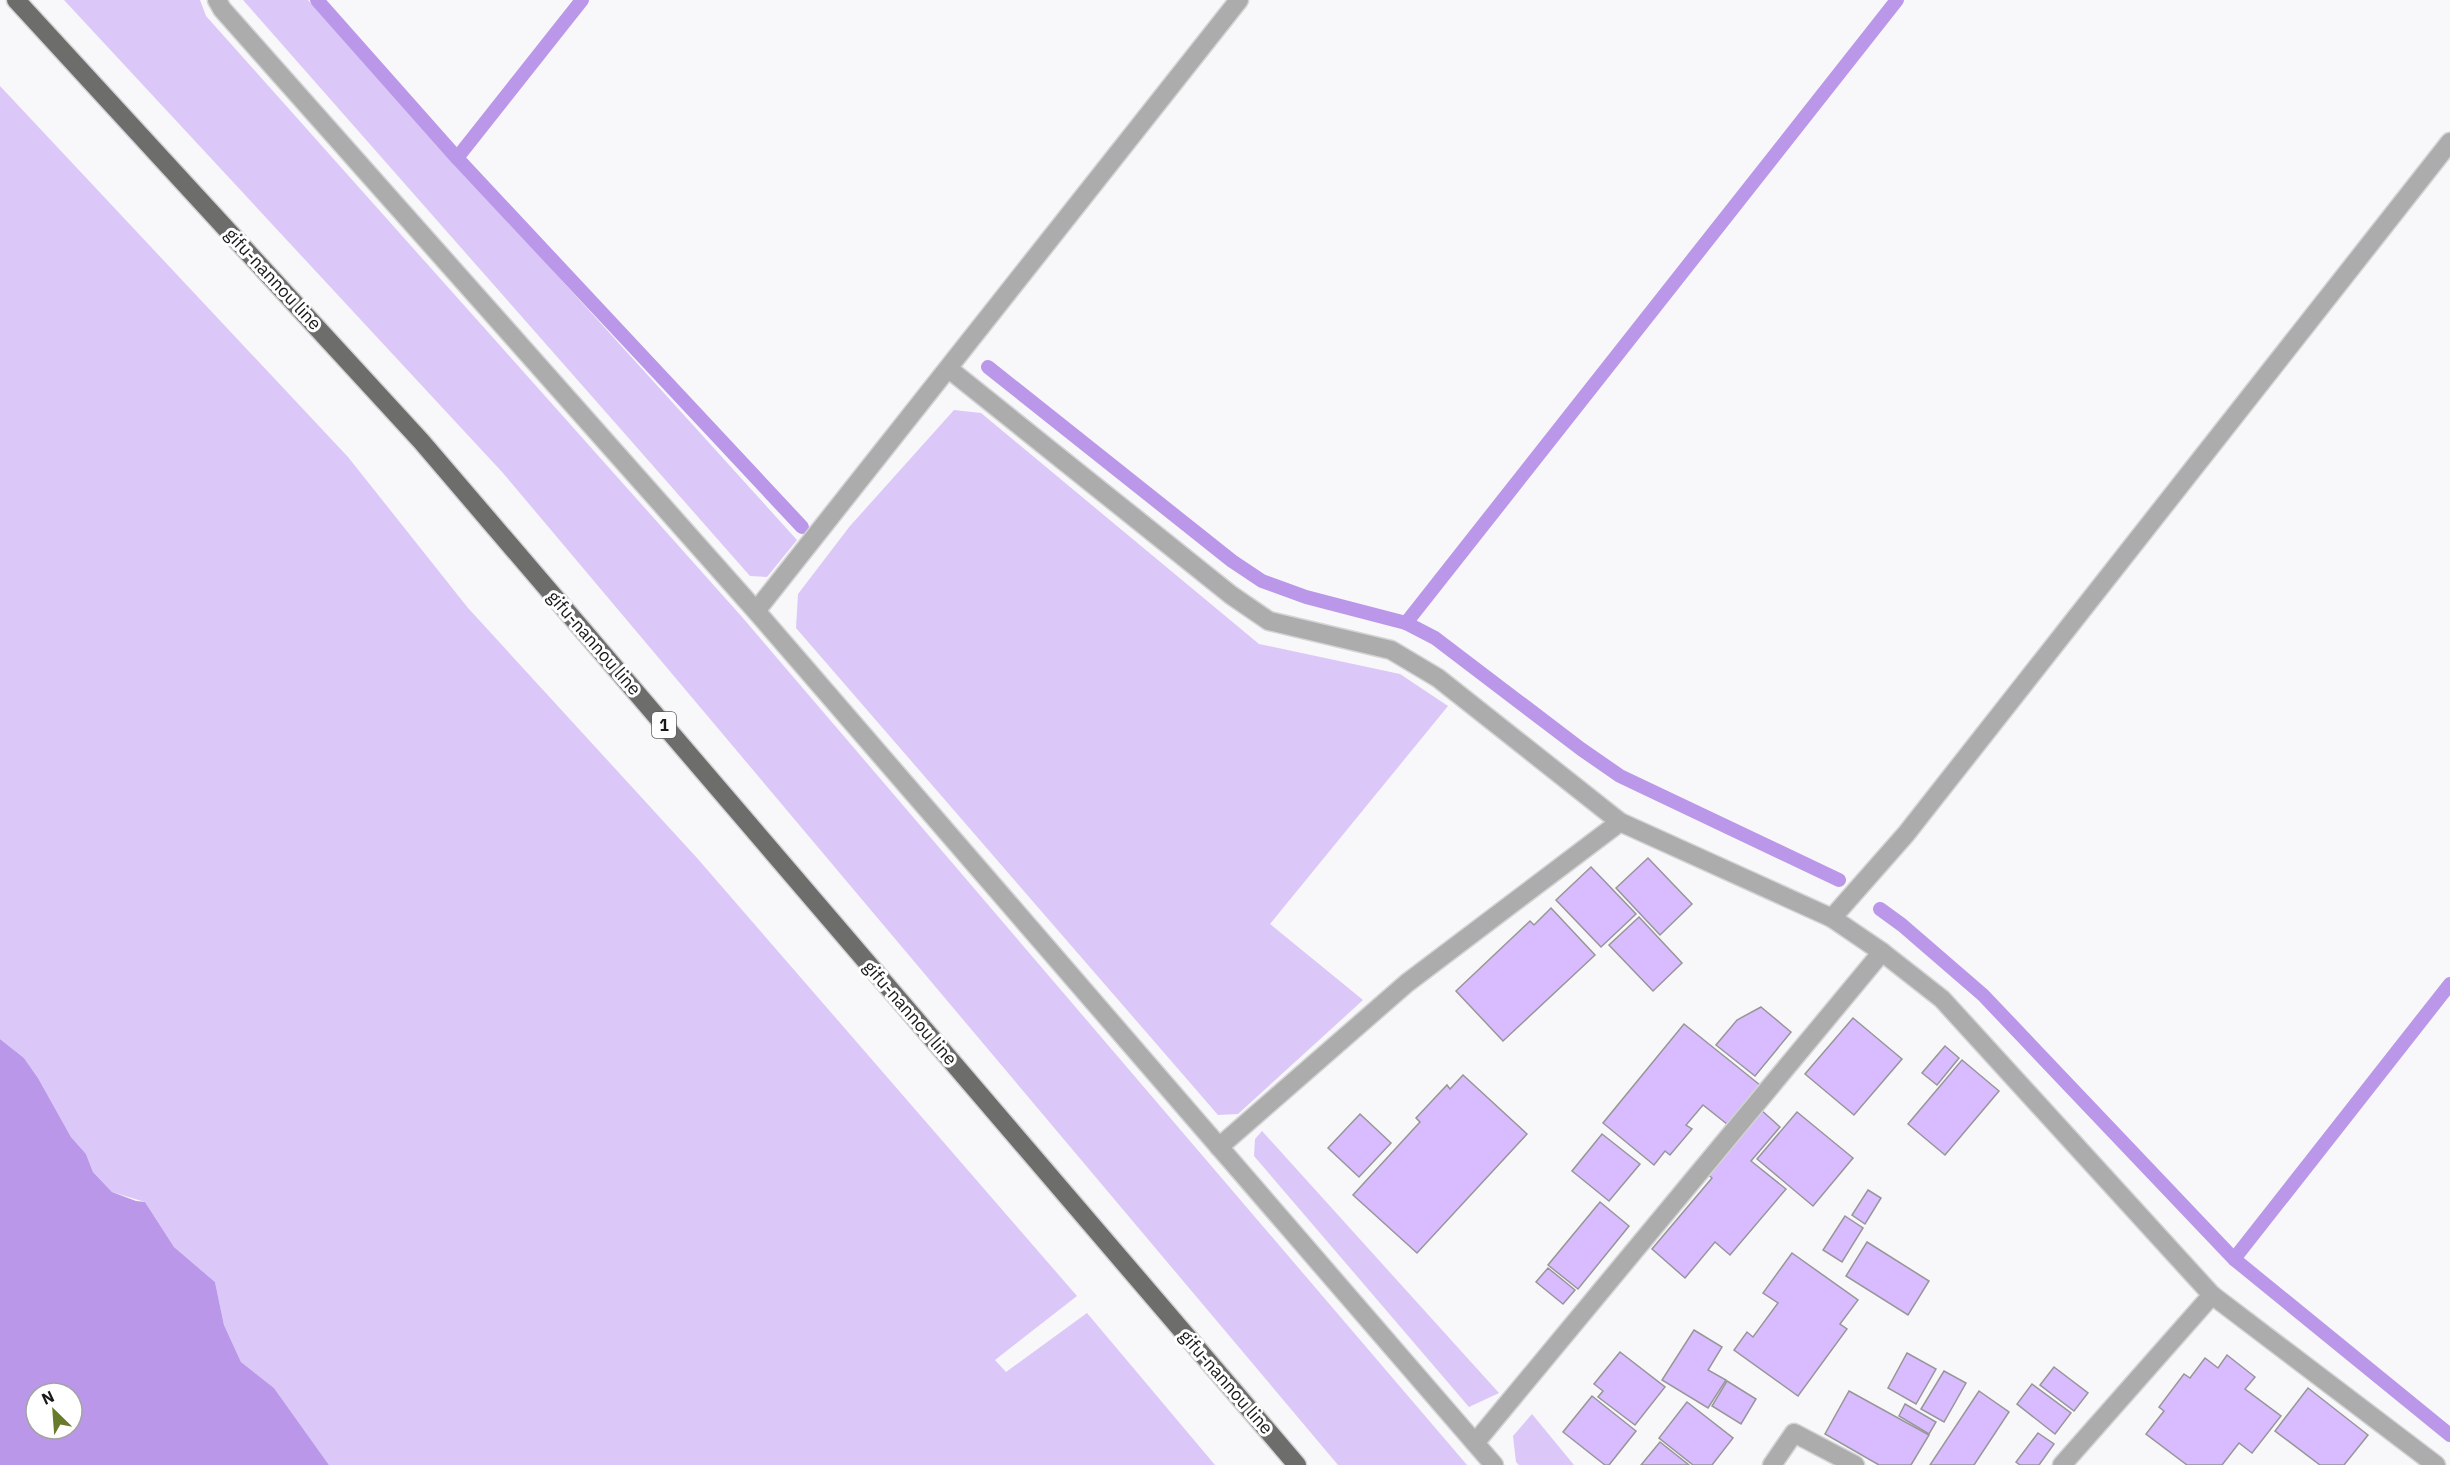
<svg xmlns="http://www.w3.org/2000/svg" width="2450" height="1465" font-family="'IBM Plex Sans',sans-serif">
	<rect width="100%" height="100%" fill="#f8f7fa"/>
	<g fill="#dbc8f8">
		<path d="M64,0h136l6,16 536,601 725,848h-129l-835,-992z"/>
		<path d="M243,0h65l489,540 -30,37 -17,-1z"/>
		<path d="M0,86l348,371 120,151 229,250 380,438 -82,64 11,12 81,-59 128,152h-886l-55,-77 -33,-26 -17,-37 -9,-43 -41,-35 -29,-45 -33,-10 -19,-20 -7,-18 -15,-17 -33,-59 -14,-20 -24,-19z"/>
		<path d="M954,410l27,3 278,231 141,30 48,32 -178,218 93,76 -125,114 -20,1 -422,-487 2,-34 52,-68z"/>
		<path d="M1262,1131l237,262 -30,14 -215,-251 1,-17z"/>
		<path d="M1532,1414l42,51h-55l-3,-3 -3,-26z"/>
	</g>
	<path fill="#ba97e8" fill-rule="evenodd" d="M0,1039l24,19 14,20 33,59 15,17 7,18 19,20 24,9 9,1 29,45 41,35 9,43 17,37 33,26 55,77h-329zM36,1393h36v36h-36z"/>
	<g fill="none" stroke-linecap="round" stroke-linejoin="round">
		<g stroke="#ba97e8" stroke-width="14">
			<path d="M317,0l140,158 345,369"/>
			<path d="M457,158l125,-158"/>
			<path d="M988,367l244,194 30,20 44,16 100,26 29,15 146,111 39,27 219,104"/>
			<path d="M1406,623l491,-623"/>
			<path d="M1880,909l22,16 81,70 251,264 216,176"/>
			<path d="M2234,1259l216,-275"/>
		</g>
	</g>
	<g fill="#d8bcff" stroke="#979699" stroke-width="1.5">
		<path d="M1648,858l44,46 -32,31 -44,-47z"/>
		<path d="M1591,867l45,47 -35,33 -45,-47z"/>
		<path d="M1551,908l44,47 -92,86 -47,-50 74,-70 4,4z"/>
		<path d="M1639,917l43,46 -29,28 -44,-46z"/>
		<path d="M1761,1007l30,25 -36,44 -39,-31 21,-25z"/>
		<path d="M1853,1018l49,41 -48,56 -49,-41z"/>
		<path d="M1684,1024l76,61 -33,39 -24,-19 -17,20 6,4 -22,26 -5,-4 -11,14 -51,-42z"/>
		<path d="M1945,1046l14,12 -22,27 -15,-12z"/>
		<path d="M1962,1060l37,31 -54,64 -37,-31z"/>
		<path d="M1463,1075l64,59 -110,119 -64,-58 67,-73 -4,-4 31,-33 3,4z"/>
		<path d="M1760,1109l20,18 -29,34 35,28 -56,66 -15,-13 -30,36 -33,-29 60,-71 -6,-5z"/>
		<path d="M1797,1112l56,46 -40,48 -56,-47z"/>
		<path d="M1360,1114l31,29 -32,34 -31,-29z"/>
		<path d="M1602,1134l38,30 -31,37 -37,-30z"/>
		<path d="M1868,1190l13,8 -16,26 -13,-9z"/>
		<path d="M1600,1202l29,24 -51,63 -30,-24z"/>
		<path d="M1845,1216l18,12 -21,34 -19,-12z"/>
		<path d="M1867,1242l62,39 -21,34 -62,-39z"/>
		<path d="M1792,1253l66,47 -18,24 7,5 -49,67 -64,-46 13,-18 6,5 25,-34 -15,-10z"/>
		<path d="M1548,1268l27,22 -12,14 -27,-22z"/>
		<path d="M1694,1330l28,17 -14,23 18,10 -18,28 -46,-28z"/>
		<path d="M1620,1352l45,35 -30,38 -37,-28 5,-6 -9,-7z"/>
		<path d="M1907,1353l29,16 -20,35 -28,-16z"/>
		<path d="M2227,1355l28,22 -10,12 36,27 -29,37 -13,-10 -17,22h-35l-41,-31 18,-23 -5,-4 25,-33 6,4 15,-20 13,10z"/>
		<path d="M2054,1367l34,26 -14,18 -34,-26z"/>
		<path d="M1944,1371l22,12 -22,39 -23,-13z"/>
		<path d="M1727,1381l29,18 -15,25 -29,-18z"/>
		<path d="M2032,1384l39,29 -16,21 -38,-30z"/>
		<path d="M2308,1388l60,47 -24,30h-24l-45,-34z"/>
		<path d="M1849,1391l80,44 -18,30h-32l-54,-31z"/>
		<path d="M1979,1391l30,21 -35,53h-44z"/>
		<path d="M1592,1396l44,35 -27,34h-4l-42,-33z"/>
		<path d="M1687,1402l46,36 -21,27h-19l-34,-27z"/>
		<path d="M1905,1404l31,18 -7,12 -30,-18z"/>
		<path d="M2038,1433l16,11 -15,21h-19l-4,-3z"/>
		<path d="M1660,1442l29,23h-48z"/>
	</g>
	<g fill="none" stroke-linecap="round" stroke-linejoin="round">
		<g stroke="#d4d3d6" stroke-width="21">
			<g id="minor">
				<path d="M217,0l5,9 534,602 738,854"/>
				<path d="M949,369l282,226 38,26 122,29 47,28 182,144 212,96"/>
				<path d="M756,611l483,-611"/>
				<path d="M1219,1147l188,-164 213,-161"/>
				<path d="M1475,1443l407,-491"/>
				<path d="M1772,1465l22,-32 61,32"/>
				<path d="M2062,1465l150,-170"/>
				<path d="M2436,1465l-224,-170 -270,-296 -60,-47 -50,-34 74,-84 544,-692"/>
			</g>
		</g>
		<g stroke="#d4d3d6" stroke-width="21">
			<path id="major" d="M16,0l405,441 876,1024"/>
		</g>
		<use href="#minor" stroke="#abacab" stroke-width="18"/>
		<use href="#major" stroke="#6d6e6b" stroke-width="18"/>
	</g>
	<g text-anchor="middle" stroke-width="6" stroke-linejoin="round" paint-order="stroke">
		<rect fill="#fff" stroke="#5e5e5f" stroke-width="1.5" x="652" y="712" width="24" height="26" rx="4.5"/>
		<g font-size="16" font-weight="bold" fill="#19191a">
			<text x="664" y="731">1</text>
		</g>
		<g font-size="18" fill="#19191a" stroke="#fff">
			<text transform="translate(273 279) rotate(47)" y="6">gifu-nannou line</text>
			<text transform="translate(594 643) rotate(49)" y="6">gifu-nannou line</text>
			<text transform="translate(910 1013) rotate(49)" y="6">gifu-nannou line</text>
			<text transform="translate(1226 1382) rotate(49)" y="6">gifu-nannou line</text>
		</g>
	</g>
	<g transform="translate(54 1411) rotate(335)"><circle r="28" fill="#ffffff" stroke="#a3a3a3" stroke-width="1.5"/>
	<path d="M0-4.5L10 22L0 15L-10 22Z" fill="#687b2b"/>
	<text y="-9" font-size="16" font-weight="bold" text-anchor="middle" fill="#19191a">N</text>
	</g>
</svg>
